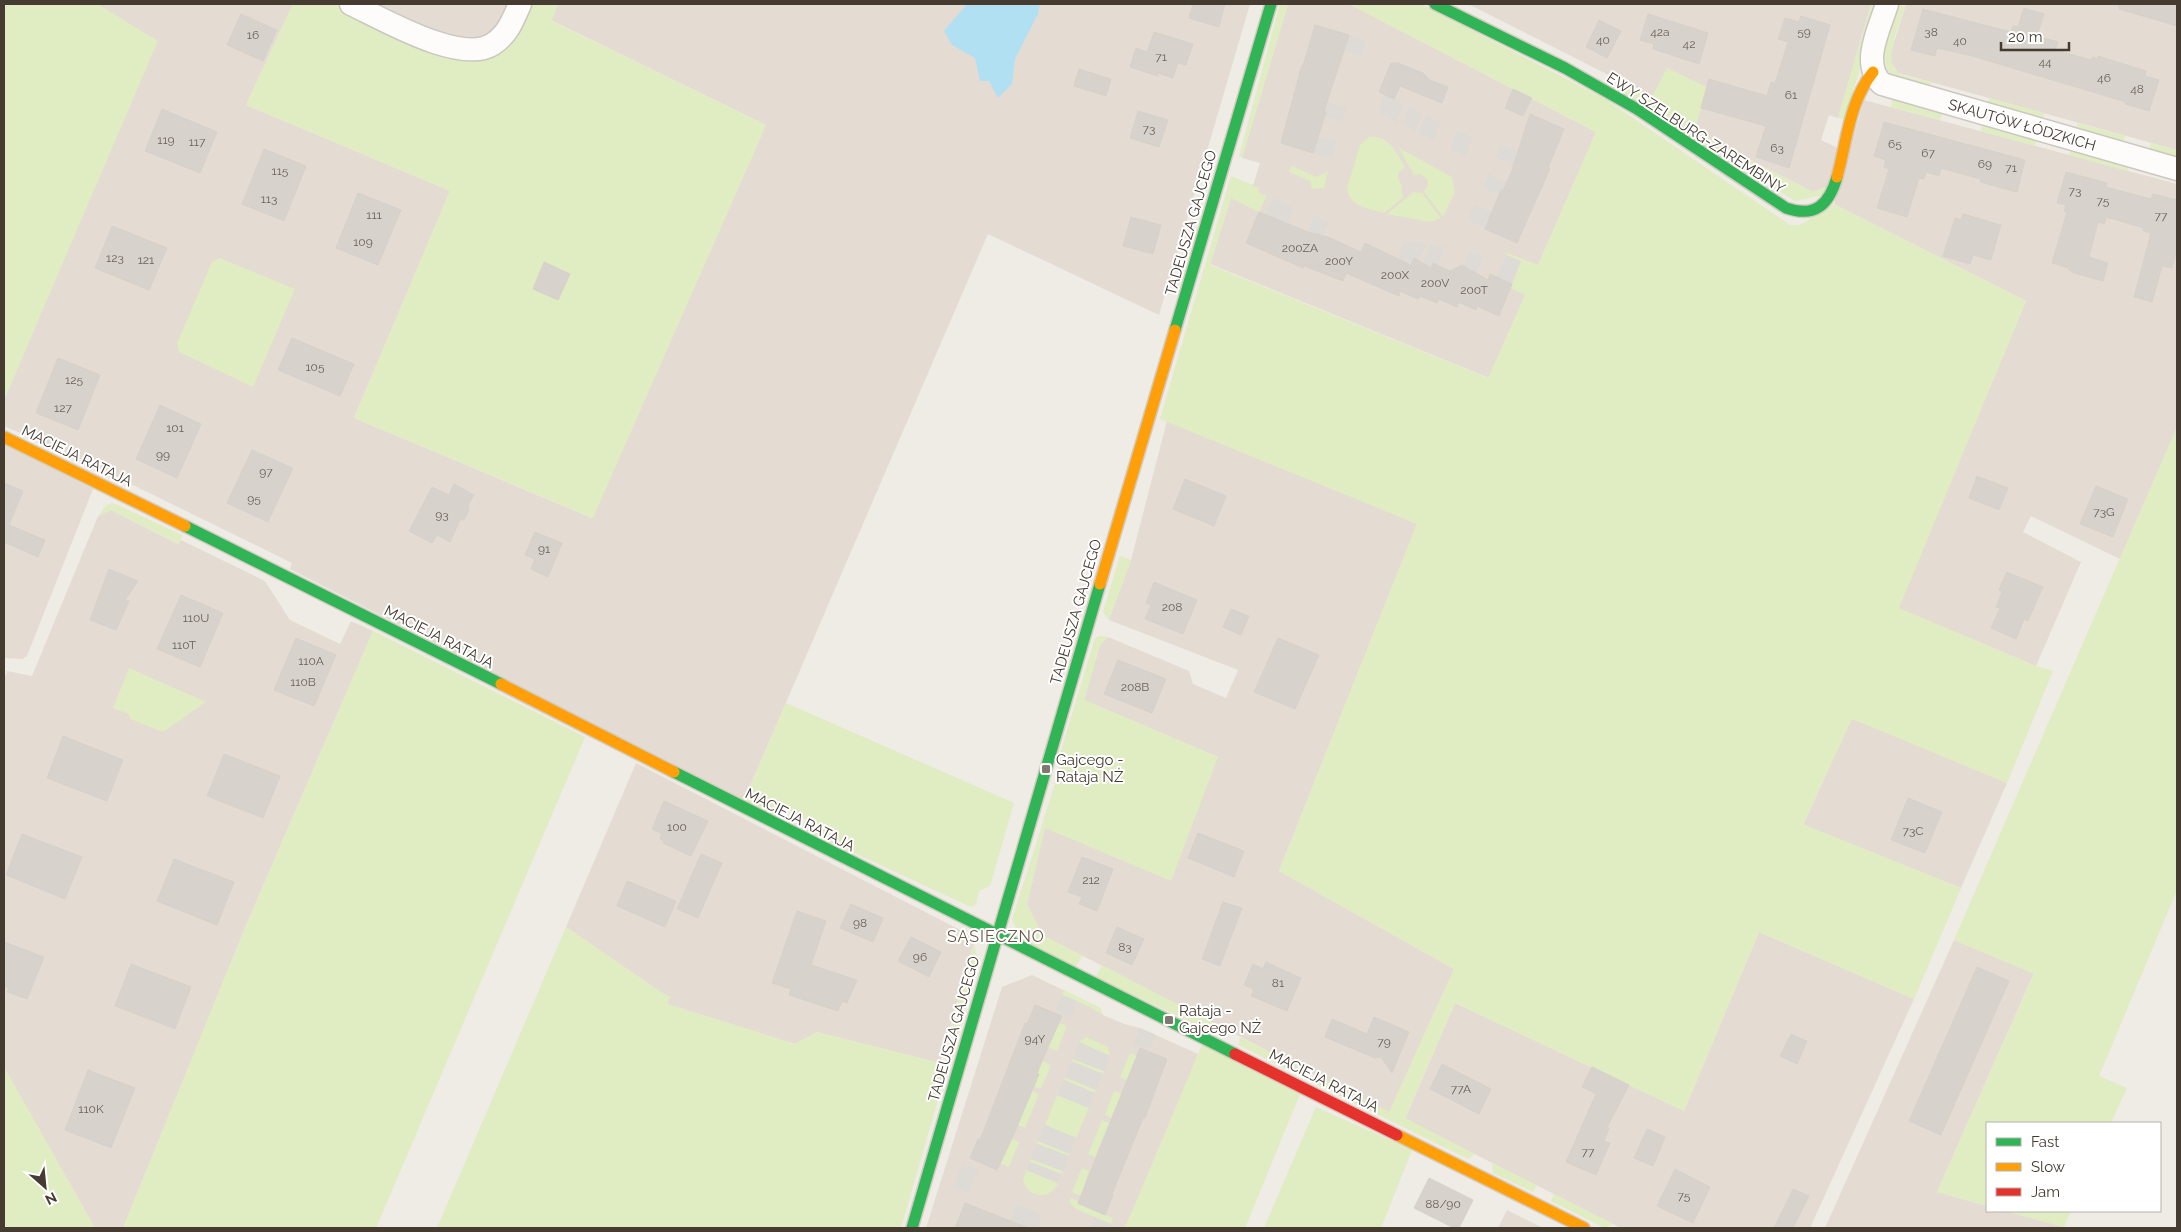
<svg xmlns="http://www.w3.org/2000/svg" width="2181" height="1232" font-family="Raleway,sans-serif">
	<rect width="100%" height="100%" fill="#efebe5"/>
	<g fill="#e4dcd2">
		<path d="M97,4h196l-47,101 204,86 -96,227 238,100 174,-393 -215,-105 7,-16h692l-91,311 -171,-81 -244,566 -454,-231 2,-6 -210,-103 -78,-34v-26l153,-359z"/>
		<path d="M370,4h142l-21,32 -33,8z"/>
		<path d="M1288,4h61l247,128 -107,246 -279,-114 27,-84 16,5 3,-9 4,-13 -18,-5z"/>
		<path d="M1468,4h403l-33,114 -9,-3 -8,25 19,9 -12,37 -15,6 -119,-61 13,-43 -55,9z"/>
		<path d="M1906,4h271v146l-279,-77 -6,-9 -2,-9z"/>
		<path d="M1864,100l313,84v243l-57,132 -89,-43 -8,16 58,30 -45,104 -138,-58 128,-307 -192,-97z"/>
		<path d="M1168,417l249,107 -138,347 175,98 -65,144 -347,-178 -15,-31 18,-77 173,-70 -134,-57 16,-55 8,-8 81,34 4,13 33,14 12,-28 -129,-50 22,-60z"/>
		<path d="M4,444l89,45 -66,167 -5,3 -18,-1z"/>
		<path d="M111,510l67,34 3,-4 84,41 25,39 50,24 11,-23 22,10 -126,292 -124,305h-28l-91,-161v-387l3,-9 25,5 66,-160z"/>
		<path d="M1852,718l155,65 -46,105 -158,-63z"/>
		<path d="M636,763l334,172 4,7 -34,121 -123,-31 -22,12 -128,-40 3,-7 -8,-4 -96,-66z"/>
		<path d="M1759,932l155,67 -104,229h-189l-216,-109 50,-116 229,108z"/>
		<path d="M1954,940l80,33 -97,219 50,14v5h18l59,16 -239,1z"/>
		<path d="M1032,975l68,33 3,7 21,9 16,4 58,26 -27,68 -46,106h-199l76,-241z"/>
		<path d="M1507,1210l36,18h-45z"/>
	</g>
	<g fill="#e0ecc1">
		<path d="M4,4h93l61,37 -154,359z"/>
		<path d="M293,4h40l128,54 67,-54h30l-6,17 214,104 -173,393 -239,-100 96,-227 -204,-86z"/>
		<path d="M1280,4h8l-46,154 -3,-2z"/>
		<path d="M1349,4h72l184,95 185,126h10l34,-21 192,97 -127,307 137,58 17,5 -46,112 -155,-64 -49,105 158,64 -47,111 -155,-67 -75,179 -229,-108 -50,115 70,36 -7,5 -150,-74 -2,-10 73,37 65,-143 -175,-98 138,-347 -257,-105 71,-243 28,12 -1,4 8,4 -7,16 -28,-14 -21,67 278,113 37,-83 -14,-7 10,-27 -15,-6 1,-2 31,12 58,-133z"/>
		<path d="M1871,4h10l-37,115 -6,-1z"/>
		<path d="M1898,5l7,2c-5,15 -23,55 -7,66 6,4 25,7 33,9l-2,7c-10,-4 -23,-6 -33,-11 -23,-12 -4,-55 2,-73z"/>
		<path d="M1667,68l40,19 -13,45 119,60 15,-6 -4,9 -29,6 -171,-108 2,-8 26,12z"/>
		<path d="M1893,97l50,14 -3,9 -49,-13z"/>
		<path d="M1989,98l55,15 -2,8 -55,-15z"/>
		<path d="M1983,123l54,14 -2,9 -54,-15z"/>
		<path d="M2077,123l48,13 -2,8 -45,-12z"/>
		<path d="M1369,137c19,-3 28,16 36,30l-6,5 -1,5 4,9 -1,6 3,5 -20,16c-16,-5 -35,-6 -37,-25l13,-43z"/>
		<path d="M2151,143l26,7v9l-28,-7z"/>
		<path d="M2073,146l56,19 -2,6 -58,-16z"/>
		<path d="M1399,148l53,29 3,15 -12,25 -19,-25 4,-7 -1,-6 -7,-5 -6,1z"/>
		<path d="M1292,166l25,11 11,-6 -4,17 -12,1 -2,-8 -21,-9z"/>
		<path d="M1413,192l9,1 19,25 -11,4 -43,-8z"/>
		<path d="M220,258l75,31 -42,98 -74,-35 -2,-9 35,-81z"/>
		<path d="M2177,427v463l-78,186 28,12 -16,35h-124v83l-50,-14 97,-218 -80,-34z"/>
		<path d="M113,503l69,32 -3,9 -67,-34 -14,6 9,-11z"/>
		<path d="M1120,556l11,4 -22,60 -6,-8z"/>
		<path d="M373,631l212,106 -209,491h-253l124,-305z"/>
		<path d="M1100,636l8,1 -8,8 -16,55 134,57 -47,124 -126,-53 -18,76 15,31 41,21 -8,11 -53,-28 -10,-19 52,-165 -4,-1 35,-116z"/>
		<path d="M129,668l77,34 -43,30 -33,-13 -1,-5 -16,-6z"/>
		<path d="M786,703l228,100 -24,83 -11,5 -3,13 -5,3 -168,-78 4,-9 -20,-11 -11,8 -32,-17z"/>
		<path d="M566,927l96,66 8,4 -3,7 128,40 22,-12 131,33 -47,163h-464z"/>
		<path d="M974,942l3,15 -19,76 -10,3z"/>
		<path d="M1102,965l121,63 -7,6 -120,-57z"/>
		<path d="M1064,990l36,18 3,7 -13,-8 -28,-12z"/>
		<path d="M1059,1023l8,3 -10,25 -9,-4z"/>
		<path d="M1086,1037l22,10 2,9 -31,-14z"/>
		<path d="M1240,1037l66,33 -8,5 -59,-30z"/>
		<path d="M1202,1045l98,49 -55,134h-120z"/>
		<path d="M1130,1053l7,3 -9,25 -8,-4z"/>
		<path d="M1073,1059l31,12 -1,3 -32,-13z"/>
		<path d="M1042,1061l9,4 -10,24 -8,-3z"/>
		<path d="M4,1067l91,161h-91z"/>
		<path d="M1065,1077l31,13 -1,3 -31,-13z"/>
		<path d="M1031,1091l8,3 -14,34 -7,-3z"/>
		<path d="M1114,1091l9,3 -12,24 -6,-3z"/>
		<path d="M1057,1095l32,13 -13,30 -31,-13z"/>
		<path d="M1316,1107l96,43 -31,78h-117z"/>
		<path d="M1102,1120l7,3 -14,34 -7,-3z"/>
		<path d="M1012,1139l7,3 -10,25 -9,-4z"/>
		<path d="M1038,1141l32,13 -1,2 -32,-12z"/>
		<path d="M1031,1159l32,12 -2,3 -31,-12z"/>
		<path d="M1492,1163l45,22 -4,7 -40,-19z"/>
		<path d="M1082,1168l7,3 -8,25 -9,-4z"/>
		<path d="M1026,1170l32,13c-8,19 -30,14 -35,-2z"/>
		<path d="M1554,1194l59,30 -8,4 -54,-27z"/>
		<path d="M1070,1198l9,3 -1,3 35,14 -2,6 -35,-15 -6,-6z"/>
		<path d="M2005,1211h66l-7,16z"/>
	</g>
	<g fill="#dedad6">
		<path d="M1349,35l17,5 -5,16 -17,-5z"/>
		<path d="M1385,94l15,7 -1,2 5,1 -7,18 -19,-10z"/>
		<path d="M1327,102l20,6 -5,14 -19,-6z"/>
		<path d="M1409,107l8,3 -1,2 7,1 -8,18 -13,-7z"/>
		<path d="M1426,115l15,7 -8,19 -15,-8z"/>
		<path d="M1457,130l16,8 -8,19 -15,-8z"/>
		<path d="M1317,136l20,6 -5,16 -19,-5z"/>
		<path d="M1501,144l18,8 -5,13 -19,-8z"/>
		<path d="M1488,174l19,8 -4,9 -2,-1 -1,6 -18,-9z"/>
		<path d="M1273,198l21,10 -8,17 -21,-9z"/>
		<path d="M1474,205l19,8 -8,15 -17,-8z"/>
		<path d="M1314,216l15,6 -7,16 -15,-6z"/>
		<path d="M1404,240l22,4 -8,19 -21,-4z"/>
		<path d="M1431,245l14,2 -8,20 -4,-3 -2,3 -8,-3z"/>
		<path d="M1469,252l15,4 -8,18 -5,-4 -9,1z"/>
		<path d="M1506,255l15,6 -10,22 -15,-5z"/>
		<path d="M1062,995l15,6 -6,17 -16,-7z"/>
		<path d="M1140,1028l16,7 -6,15 -16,-6z"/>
		<path d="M1079,1042l31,14 -6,15 -31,-12z"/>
		<path d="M1071,1061l32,13 -7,16 -31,-13z"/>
		<path d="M1064,1080l31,13 -6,15 -32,-13z"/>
		<path d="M1045,1125l31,13 -6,16 -32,-13z"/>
		<path d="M1037,1144l32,12 -6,15 -32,-12z"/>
		<path d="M1030,1162l31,12 -3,9 -32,-13z"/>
		<path d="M963,1163l15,7 -9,23 -16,-6z"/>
		<path d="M1016,1204l26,11 -5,13h-7l-20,-8z"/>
		<path d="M1094,1217l17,7 -2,4h-19z"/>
	</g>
	<path fill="#b0e0f2" d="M967,4h73l-2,10 -23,45 -3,25 -14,14 -9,-17h-9l-5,-23 -23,-13 -8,-14z"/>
	<g fill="#d7d2cc" stroke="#d7d1cb">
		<path d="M1193,4h32l-6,23 -30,-9z"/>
		<path d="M2119,4h58v22l-58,-17z"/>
		<path d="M2024,8l20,6 -7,22 21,6 -3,8 36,10 1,-3 6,2v-3l48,15 -1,5 14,4 -10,31 -24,-7 1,-2 -154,-46 -35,-8 -2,8 -24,-6 12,-41 88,23 2,-6 5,1z"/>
		<path d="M241,14l36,16 -14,31 -36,-16z"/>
		<path d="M1648,14l60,19 -9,31 -46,-15 1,-5 -14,-4z"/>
		<path d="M1801,16l29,9 -41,143 -33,-11 10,-31 -65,-18 8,-29 58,17 4,-14 4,1 13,-41 -10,-3 7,-21 14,4z"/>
		<path d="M1599,20l22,11 -14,27 -21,-11z"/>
		<path d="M1315,25l34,10 -25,76 2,1 -13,41 -32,-10 21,-78 1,1z"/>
		<path d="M1154,32l39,12 -7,21 -8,-2 -5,15 -15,-5v3l-28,-9 6,-19 11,4z"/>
		<path d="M1391,63h7l25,10 7,7 18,7 -6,16 -42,-17 -6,13 -15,-7z"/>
		<path d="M1079,69l32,10 -5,17 -32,-10z"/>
		<path d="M1513,89l19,9 -9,18 -18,-8z"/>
		<path d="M162,109l55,23 -17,41 -55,-22z"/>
		<path d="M1138,111l30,9 -9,27 -29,-9z"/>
		<path d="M1530,114l34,15 -16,39h2l-8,19 -25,56 -32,-14 16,-39 2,1 8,-18z"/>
		<path d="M1884,122l141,38 -8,32 -37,-10 1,-3 -40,-11 -2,8 -13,-4 -2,7 -5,-1 -12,39 -30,-9 12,-39 -5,-2 2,-7 -12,-4z"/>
		<path d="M264,149l42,17 -22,55 -42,-17z"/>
		<path d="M2066,172l41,11 -1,4 45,12 2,-5 24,6v49l-5,19 -10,-2 -10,36 -18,-5 17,-64 -8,-2 1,-3 -38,-11 -2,7 -6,-2 -9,35 19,6 -5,18 -29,-8 -5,-3v-2l-17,-5 15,-51h-3l2,-7 -9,-2z"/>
		<path d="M358,193l43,17 -23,55 -42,-17z"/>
		<path d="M1259,212l49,20 20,5 33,15 4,-9 46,22 3,-7 17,10 2,-5 17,8 12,-6 26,15 2,-6 22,10 -13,32 -22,-10 -1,4 -18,-8 -1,5 -18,-8 -2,4 -17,-7 -2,3 -18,-8 -1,5 -53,-23 -3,8 -39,-15 -1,2 -57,-25z"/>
		<path d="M1963,214l38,11 -10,35 -18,-5 -3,9 -27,-8 12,-38 6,2z"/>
		<path d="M1131,217l30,8 -8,29 -30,-8z"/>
		<path d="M112,226l55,22 -18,42 -54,-22z"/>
		<path d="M544,262l26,12 -12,26 -25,-11z"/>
		<path d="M292,338l62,26 -14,32 -62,-26z"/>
		<path d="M58,358l42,17 -22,55 -42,-17z"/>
		<path d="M160,405l41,19 -24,54 -41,-19z"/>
		<path d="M252,450l41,18 -25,54 -41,-19z"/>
		<path d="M1977,476l31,12 -9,22 -30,-12z"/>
		<path d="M1185,479l41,17 -12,30 -41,-17z"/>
		<path d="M4,483l19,8 -14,34 36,15 -7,17 -34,-15z"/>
		<path d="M454,484l20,11 -6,10 1,5 -5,10h-4l-10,22 -13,-7 -5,8 -23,-12 23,-44 17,8z"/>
		<path d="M2096,486l32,13 -15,38 -33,-13z"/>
		<path d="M535,532l27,11 -14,34 -17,-8 4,-10 -10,-4z"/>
		<path d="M109,569l29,12 -13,19 4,1 -13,29 -26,-10z"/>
		<path d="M2007,572l36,15 -15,34 -4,-2 -8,20 -25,-11 9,-20 -4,-1 6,-15 -3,-2z"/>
		<path d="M1154,582l43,18 -14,34 -38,-15 6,-14 -5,-2z"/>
		<path d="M181,595l42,18 -23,54 -43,-18z"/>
		<path d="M1231,609l18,7 -8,19 -18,-8z"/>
		<path d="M296,638l40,17 -22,51 -40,-16z"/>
		<path d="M1278,638l41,17 -24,54 -41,-17z"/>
		<path d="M1118,660l48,19 -14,34 -48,-19z"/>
		<path d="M63,736l60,24 -16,41 -60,-23z"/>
		<path d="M224,754l56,22 -17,42 -56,-22z"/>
		<path d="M1908,798l34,14 -17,41 -34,-13z"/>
		<path d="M664,801l44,20 -17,35 -28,-13 1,-2 -4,-2 2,-5 -10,-5z"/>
		<path d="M1198,833l46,18 -10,26 -46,-19z"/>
		<path d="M22,834l60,23 -17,42 -59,-24z"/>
		<path d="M701,854l21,9 -24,55 -21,-9z"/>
		<path d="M1082,857l31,12 -16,42 -18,-7 3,-7 -14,-5z"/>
		<path d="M174,859l60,23 -17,43 -60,-24z"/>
		<path d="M627,881l49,20 -11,26 -48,-21z"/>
		<path d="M1223,902l19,6 -22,58 -18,-7z"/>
		<path d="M851,904l32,14 -10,24 -33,-14z"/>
		<path d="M797,911l29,10 -15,44 46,15 -10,23 -5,-2 -4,10 -49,-16 2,-6 -19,-6z"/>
		<path d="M1117,927l27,12 -12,26 -26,-12z"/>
		<path d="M911,937l30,15 -12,25 -31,-16z"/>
		<path d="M4,942l40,15 -17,42 -20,-7 2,-4 -5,-2z"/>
		<path d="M1266,962l35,16 -14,33 -36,-15 3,-7 -10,-4 9,-21 10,5z"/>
		<path d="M131,964l60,23 -16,42 -60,-23z"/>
		<path d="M1977,967l32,14 -68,154 -32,-14z"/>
		<path d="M1035,1005l27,11 -17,38 -8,19 2,1 -25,60 -17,36 -27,-12 8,-19 2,1 45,-117 2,1z"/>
		<path d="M1374,1017l35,15 -17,41 -11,-16 -6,1 -50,-21 7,-18 35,15z"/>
		<path d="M1791,1034l16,7 -10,23 -17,-8z"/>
		<path d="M1140,1048l27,11 -22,59h-2l-31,76 1,1 -8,20 -27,-12z"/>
		<path d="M1442,1064l49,25 -12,25 -49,-25z"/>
		<path d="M1592,1067l37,18 -22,42 2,1 -5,13 6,2 -14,32 -30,-13 30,-68 -14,-7z"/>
		<path d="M88,1070l47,18 -24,60 -46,-18z"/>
		<path d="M1647,1129l18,8 -12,29 -19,-8z"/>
		<path d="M1675,1169l35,18 -17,36 -36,-17z"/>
		<path d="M1429,1178l44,22 -14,28h-5l-40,-20z"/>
		<path d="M1793,1189l16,7 -16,32h-19z"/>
		<path d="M965,1203l61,24v1h-71z"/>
	</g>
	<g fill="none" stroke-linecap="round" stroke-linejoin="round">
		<g stroke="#cbc7c1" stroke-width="25">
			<g id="street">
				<path d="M351,4c32,15 110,61 142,40 15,-10 20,-24 27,-40"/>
				<path d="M1887,4c-7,24 -27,59 -5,80l295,85"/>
			</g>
		</g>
		<g stroke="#d2cabe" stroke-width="14">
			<g id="fast">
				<path d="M1435,4l130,64 72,41 149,99c29,10 43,-3 51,-31"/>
				<path d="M1175,330l96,-326"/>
				<path d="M185,526l316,158"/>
				<path d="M674,772l561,282"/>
				<path d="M912,1228l188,-644"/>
			</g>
		</g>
		<g stroke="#d2cabe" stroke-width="14">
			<g id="slow">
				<path d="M1837,177c10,-36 12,-75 36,-105"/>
				<path d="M4,437l181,89"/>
				<path d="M1100,584l75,-254"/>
				<path d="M501,684l173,88"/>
				<path d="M1397,1135l187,93"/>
			</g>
		</g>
		<g stroke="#d2cabe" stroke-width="14">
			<path id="jam" d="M1235,1054l162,81"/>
		</g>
		<use href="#street" stroke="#fdfcfb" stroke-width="22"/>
		<use href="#fast" stroke="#30b455" stroke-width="11"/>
		<use href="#slow" stroke="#ff9f0a" stroke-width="11"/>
		<use href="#jam" stroke="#e5322d" stroke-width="11"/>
	</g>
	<g fill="#807970" stroke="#fff" stroke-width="2">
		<rect x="1041" y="764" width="10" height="10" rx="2.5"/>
		<rect x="1164" y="1015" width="10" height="10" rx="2.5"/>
	</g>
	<g text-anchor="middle" stroke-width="4" stroke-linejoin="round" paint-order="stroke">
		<g font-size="12" fill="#6b6259">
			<text x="1660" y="36">42a</text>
			<text x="1804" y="36">59</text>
			<text x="1931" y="36">38</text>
			<text x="253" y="39">16</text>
			<text x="1603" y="44">40</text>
			<text x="1960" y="45">40</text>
			<text x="1689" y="48">42</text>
			<text x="1161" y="61">71</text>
			<text x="2045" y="66">44</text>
			<text x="2104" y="82">46</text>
			<text x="2137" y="93">48</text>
			<text x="1791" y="99">61</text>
			<text x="1149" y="133">73</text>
			<text x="166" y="144">119</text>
			<text x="197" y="146">117</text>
			<text x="1895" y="148">65</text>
			<text x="1777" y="152">63</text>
			<text x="1928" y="157">67</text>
			<text x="1985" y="168">69</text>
			<text x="2011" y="172">71</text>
			<text x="280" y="175">115</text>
			<text x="2075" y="195">73</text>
			<text x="269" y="203">113</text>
			<text x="2103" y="205">75</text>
			<text x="374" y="219">111</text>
			<text x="2161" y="220">77</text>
			<text x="363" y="246">109</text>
			<text x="1300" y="252">200ZA</text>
			<text x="115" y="262">123</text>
			<text x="146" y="264">121</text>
			<text x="1339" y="265">200Y</text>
			<text x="1395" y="279">200X</text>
			<text x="1435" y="287">200V</text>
			<text x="1474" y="294">200T</text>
			<text x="315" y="371">105</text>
			<text x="74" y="384">125</text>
			<text x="63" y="412">127</text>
			<text x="175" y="432">101</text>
			<text x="163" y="459">99</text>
			<text x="266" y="476">97</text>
			<text x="254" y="503">95</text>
			<text x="2104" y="516">73G</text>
			<text x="442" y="519">93</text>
			<text x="544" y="553">91</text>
			<text x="1172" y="611">208</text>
			<text x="196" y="622">110U</text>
			<text x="184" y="649">110T</text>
			<text x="311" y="665">110A</text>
			<text x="303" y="686">110B</text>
			<text x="1135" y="691">208B</text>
			<text x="677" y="831">100</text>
			<text x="1913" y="835">73C</text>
			<text x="1091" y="884">212</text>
			<text x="860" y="927">98</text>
			<text x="1125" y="951">83</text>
			<text x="920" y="961">96</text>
			<text x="1278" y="987">81</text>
			<text x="1035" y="1043">94Y</text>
			<text x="1384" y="1046">79</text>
			<text x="1461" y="1093">77A</text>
			<text x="91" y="1113">110K</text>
			<text x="1588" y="1156">77</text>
			<text x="1684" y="1200">75</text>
			<text x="1443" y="1208">88/90</text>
		</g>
		<g font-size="15" fill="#453b31" stroke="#fff">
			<text transform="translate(2022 125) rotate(16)" y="5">SKAUTÓW ŁÓDZKICH</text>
			<text transform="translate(1696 133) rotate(33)" y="5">EWY SZELBURG-ZAREMBINY</text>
			<text transform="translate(1191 223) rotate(-74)" y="5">TADEUSZA GAJCEGO</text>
			<text transform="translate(77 456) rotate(26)" y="5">MACIEJA RATAJA</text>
			<text transform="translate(1076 612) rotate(-74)" y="5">TADEUSZA GAJCEGO</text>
			<text transform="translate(439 637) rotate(27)" y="5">MACIEJA RATAJA</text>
			<text transform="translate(800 820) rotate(27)" y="5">MACIEJA RATAJA</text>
			<text transform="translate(954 1029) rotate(-74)" y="5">TADEUSZA GAJCEGO</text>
			<text transform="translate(1324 1081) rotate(27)" y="5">MACIEJA RATAJA</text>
		</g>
		<g font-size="15" fill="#453b31" stroke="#fff" text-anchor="start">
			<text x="1056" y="765">Gajcego -<tspan x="1056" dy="17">Rataja NŻ</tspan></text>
			<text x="1179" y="1016">Rataja -<tspan x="1179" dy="17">Gajcego NŻ</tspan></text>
		</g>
		<g font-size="16" letter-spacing="1" fill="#695847" stroke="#fff">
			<text x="996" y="942">SĄSIECZNO</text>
		</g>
	</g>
	<rect width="2181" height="1232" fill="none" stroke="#453b31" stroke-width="10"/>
	<rect x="1986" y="1122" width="175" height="90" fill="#ffffff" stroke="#b5b1ad"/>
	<rect x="1996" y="1138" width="25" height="8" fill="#30b455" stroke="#b5b1ad"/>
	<text x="2031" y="1147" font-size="15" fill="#453b31">Fast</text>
	<rect x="1996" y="1163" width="25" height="8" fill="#ff9f0a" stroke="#b5b1ad"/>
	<text x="2031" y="1172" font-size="15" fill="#453b31">Slow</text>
	<rect x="1996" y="1188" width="25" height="8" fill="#e5322d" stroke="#b5b1ad"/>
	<text x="2031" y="1197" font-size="15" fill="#453b31">Jam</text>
	<g transform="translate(45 1187) rotate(153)" stroke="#ffffff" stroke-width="4" paint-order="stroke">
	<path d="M0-4L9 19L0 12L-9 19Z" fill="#453b31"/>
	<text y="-8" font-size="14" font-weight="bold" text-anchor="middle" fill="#453b31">N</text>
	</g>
	<path d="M2001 42v8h68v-8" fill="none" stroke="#453b31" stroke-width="2.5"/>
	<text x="2008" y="42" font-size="15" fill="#453b31" stroke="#ffffff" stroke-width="4" paint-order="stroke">20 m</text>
</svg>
